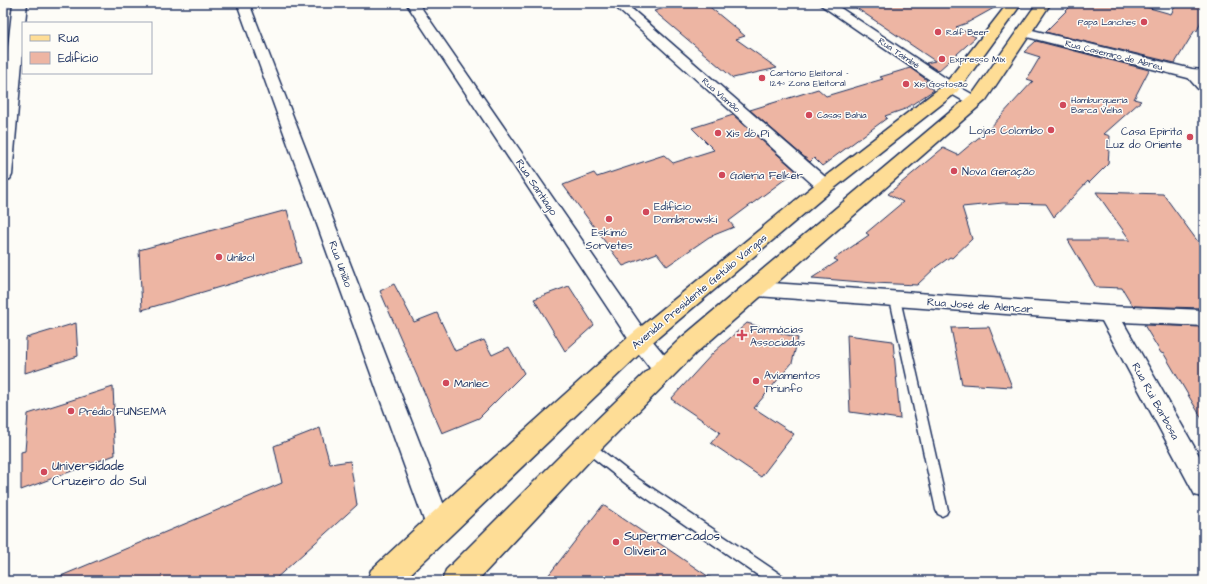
<svg xmlns="http://www.w3.org/2000/svg" width="1207" height="584" font-family="'Architects Daughter',sans-serif">
	<rect width="100%" height="100%" fill="#fdfcf7"/>
	<filter id="ink" filterUnits="userSpaceOnUse"><feTurbulence type="fractalNoise" baseFrequency=".025" numOctaves="2"/><feDisplacementMap in="SourceGraphic" scale="8" xChannelSelector="R" yChannelSelector="G"/><feConvolveMatrix kernelMatrix="1 2 1 2 8 2 1 2 1" color-interpolation-filters="sRGB"/></filter>
	<g filter="url(#ink)">
		<g fill="#edb5a3" stroke="#1b2f5e">
			<path d="M685,3h20l40,33 -9,3 41,29 -44,10 -79,-67z"/>
			<path d="M849,3h154l-36,20 -11,4 20,10 -38,34 -12,-8 9,-2z"/>
			<path d="M1074,3h58l39,11 6,-11h27v12l-7,16 -2,-1 -20,33 -130,-31z"/>
			<path d="M1036,41l113,29 -15,29 7,2 -37,33 6,2 -2,28 -19,19 -1,-2 -34,36 -8,-13 -43,-1 -41,4 10,32 -20,19 -2,-1 -14,10 -19,18 -43,-2 -62,-5 26,-17 -4,-2 35,-24 -3,-2 37,-31 -15,-8 55,-46 15,7 32,-27 43,-47 -6,-2 13,-22 -16,-5z"/>
			<path d="M910,68l17,12 -3,3 10,7 -29,19 -20,7 2,2 -65,48 -8,-8 -4,4 -60,-52 68,-21 8,7 57,-17 -3,-2z"/>
			<path d="M733,115l63,56 -67,50 5,6 -25,10 -42,29 -10,-13 -34,13 -60,-81 31,-12 3,4 67,-22 9,8 41,-13 -22,-22z"/>
			<path d="M1096,192l67,2 41,56v58l-71,-2 -11,-18 -26,-1 -28,-47h62z"/>
			<path d="M287,210l14,53 -159,47 -3,-60z"/>
			<path d="M394,284l20,38 23,-9 18,38 29,-11 8,15 17,-8 15,26 -45,45 -37,15 -62,-142z"/>
			<path d="M569,286l25,39 -29,26 -31,-52z"/>
			<path d="M76,323l2,33 -53,17 1,-35z"/>
			<path d="M747,323l51,15 -6,25 -38,45 40,26 -33,43 -50,-34 9,-11 -49,-33 43,-47z"/>
			<path d="M1144,325l60,2v95l-40,-68 -3,-1z"/>
			<path d="M989,327l23,60 -50,-3 -11,-56z"/>
			<path d="M847,335l46,6 7,78 -50,-7z"/>
			<path d="M113,387l1,22h-2l3,46 -94,35v-38l4,-1 3,-37z"/>
			<path d="M320,428l10,36 20,-3 7,44 -84,76h-224l233,-98 -8,-37z"/>
			<path d="M603,505l112,76h-171z"/>
		</g>
		<g fill="none" stroke-linecap="round" stroke-linejoin="round">
			<g stroke="#1b2f5e" stroke-width="3">
				<g id="service">
					<path d="M895,295l4,1 1,3 48,211 -2,4 -4,2 -4,-2 -2,-4 -46,-211 1,-3z"/>
					<path d="M587,441l4,1 46,36 146,98 2,5h-19l-137,-95 -46,-36 -2,-4 2,-4z"/>
				</g>
			</g>
			<g stroke="#1b2f5e" stroke-width="3">
				<g id="minor">
					<path d="M237,3h12l203,523 -4,9 -9,3 -9,-3 -4,-9z"/>
					<path d="M406,3h12l229,331 25,30 3,6 -3,6 -8,3 -8,-3 -23,-30z"/>
					<path d="M611,3h14l206,179 3,4 -3,4 -6,2 -6,-2z"/>
					<path d="M818,3h15l123,82 23,13 3,3 -3,3 -5,2 -5,-2 -23,-13z"/>
					<path d="M1192,70l5,1 7,7v13l-5,-1 -14,-16 2,-3z"/>
					<path d="M756,282l352,24 96,4v16l-81,-4 81,142v34l-9,-3 -93,-174 -346,-25 -7,-2 -3,-5 3,-5z"/>
				</g>
			</g>
			<g stroke="#1b2f5e" stroke-width="3">
				<g id="tertiary">
					<path d="M13,3h14l-2,20h-2v28l-11,124 -2,4 -7,2v-90z"/>
					<path d="M1024,28l168,41 12,1v10l-12,-1 -173,-44 -2,-3 2,-3z"/>
				</g>
			</g>
			<g stroke="#1b2f5e" stroke-width="3">
				<g id="primary">
					<path d="M1008,3h14l-65,89 -125,98 -184,156 -245,235h-36l4,-11 58,-54 203,-182 186,-152 127,-98z"/>
					<path d="M1037,3h14l-65,97 -290,253 -100,101 -119,127h-35l4,-11 132,-132 102,-99 294,-247z"/>
				</g>
			</g>
			<use href="#service" fill="#fdfcf7" fill-rule="evenodd"/>
			<use href="#minor" fill="#fdfcf7" fill-rule="evenodd"/>
			<use href="#tertiary" fill="#fdfcf7" fill-rule="evenodd"/>
			<use href="#primary" fill="#fedd96" fill-rule="evenodd"/>
		</g>
	</g>
	<g fill="#d1495b" stroke="#fdfcf7" stroke-width="1.5">
		<circle cx="1144" cy="22" r="4"/>
		<circle cx="938" cy="32" r="4"/>
		<circle cx="942" cy="59" r="4"/>
		<circle cx="762" cy="78" r="4"/>
		<circle cx="906" cy="84" r="4"/>
		<circle cx="1063" cy="105" r="4"/>
		<circle cx="809" cy="115" r="4"/>
		<circle cx="1051" cy="130" r="4"/>
		<circle cx="718" cy="133" r="4"/>
		<circle cx="1190" cy="137" r="4"/>
		<circle cx="954" cy="171" r="4"/>
		<circle cx="722" cy="175" r="4"/>
		<circle cx="646" cy="212" r="4"/>
		<circle cx="609" cy="219" r="4"/>
		<circle cx="219" cy="257" r="4"/>
		<path d="M740 329h4v4h4v4h-4v4h-4v-4h-4v-4h4z"/>
		<circle cx="756" cy="381" r="4"/>
		<circle cx="446" cy="383" r="4"/>
		<circle cx="71" cy="411" r="4"/>
		<circle cx="44" cy="472" r="4"/>
		<circle cx="616" cy="542" r="4"/>
	</g>
	<g text-anchor="middle" stroke-width="3" stroke-linejoin="round" paint-order="stroke">
		<g font-size="9" fill="#1b2f5e" stroke="#fdfcf7" text-anchor="start">
			<text x="1136" y="25" text-anchor="end">Papa Lanches</text>
			<text x="946" y="35">Ralf Beer</text>
			<text x="950" y="62">Expresso Mix</text>
			<text x="770" y="76">Cartório Eleitoral -<tspan x="770" dy="10">124ª Zona Eleitoral</tspan></text>
			<text x="914" y="87">Xis Gostosão</text>
			<text x="1071" y="103">Hamburgueria<tspan x="1071" dy="10">Barca Velha</tspan></text>
			<text x="817" y="118">Casas Bahia</text>
		</g>
		<g font-size="9" fill="#1b2f5e" stroke="#fdfcf7">
			<text transform="translate(899 53) rotate(34)" y="3">Rua Taimbé</text>
			<text transform="translate(1114 55) rotate(14)" y="3">Rua Casemiro de Abreu</text>
			<text transform="translate(721 95) rotate(41)" y="3">Rua Viamão</text>
		</g>
		<g font-size="11" fill="#1b2f5e" stroke="#fdfcf7" text-anchor="start">
			<text x="1043" y="134" text-anchor="end">Lojas Colombo</text>
			<text x="1182" y="135" text-anchor="end">Casa Epirita<tspan x="1182" dy="13">Luz do Oriente</tspan></text>
			<text x="726" y="137">Xis do Pi</text>
			<text x="962" y="175">Nova Geração</text>
			<text x="730" y="179">Galeria Felker</text>
			<text x="654" y="210">Edifício<tspan x="654" dy="13">Dombrowski</tspan></text>
			<text x="609" y="236" text-anchor="middle">Eskimó<tspan x="609" dy="13">Sorvetes</tspan></text>
			<text x="227" y="261">Unibol</text>
			<text x="750" y="333">Farmácias<tspan x="750" dy="13">Associadas</tspan></text>
			<text x="764" y="379">Aviamentos<tspan x="764" dy="13">Triunfo</tspan></text>
			<text x="454" y="387">Manlec</text>
			<text x="79" y="415">Prédio FUNSEMA</text>
		</g>
		<g font-size="11" fill="#1b2f5e" stroke="#fdfcf7">
			<text transform="translate(537 187) rotate(56)" y="4">Rua Santiago</text>
			<text transform="translate(341 264) rotate(70)" y="4">Rua União</text>
			<text transform="translate(699 291) rotate(-40)" y="4">Avenida Presidente Getúlio Vargas</text>
			<text transform="translate(980 305) rotate(4)" y="4">Rua José de Alencar</text>
			<text transform="translate(1156 401) rotate(61)" y="4">Rua Rui Barbosa</text>
		</g>
		<g font-size="13" fill="#1b2f5e" stroke="#fdfcf7" text-anchor="start">
			<text x="52" y="470">Universidade<tspan x="52" dy="15">Cruzeiro do Sul</tspan></text>
			<text x="624" y="540">Supermercados<tspan x="624" dy="15">Oliveira</tspan></text>
		</g>
	</g>
	<rect width="1207" height="584" fill="none" stroke="#fdfcf7" stroke-width="16"/>
	<rect x="8" y="8" width="1191" height="568" fill="none" stroke="#1b2f5e" stroke-width="1.5" filter="url(#ink)"/>
	<rect x="22" y="22" width="130" height="52" fill="#fdfcf7" stroke="#a3aaba"/>
	<rect x="30" y="35" width="20" height="6" fill="#fedd96" stroke="#a3aaba"/>
	<text x="58" y="42" font-size="12" fill="#1b2f5e">Rua</text>
	<rect x="30" y="52" width="20" height="12" fill="#edb5a3" stroke="#a3aaba"/>
	<text x="58" y="62" font-size="12" fill="#1b2f5e">Edifício</text>
</svg>
